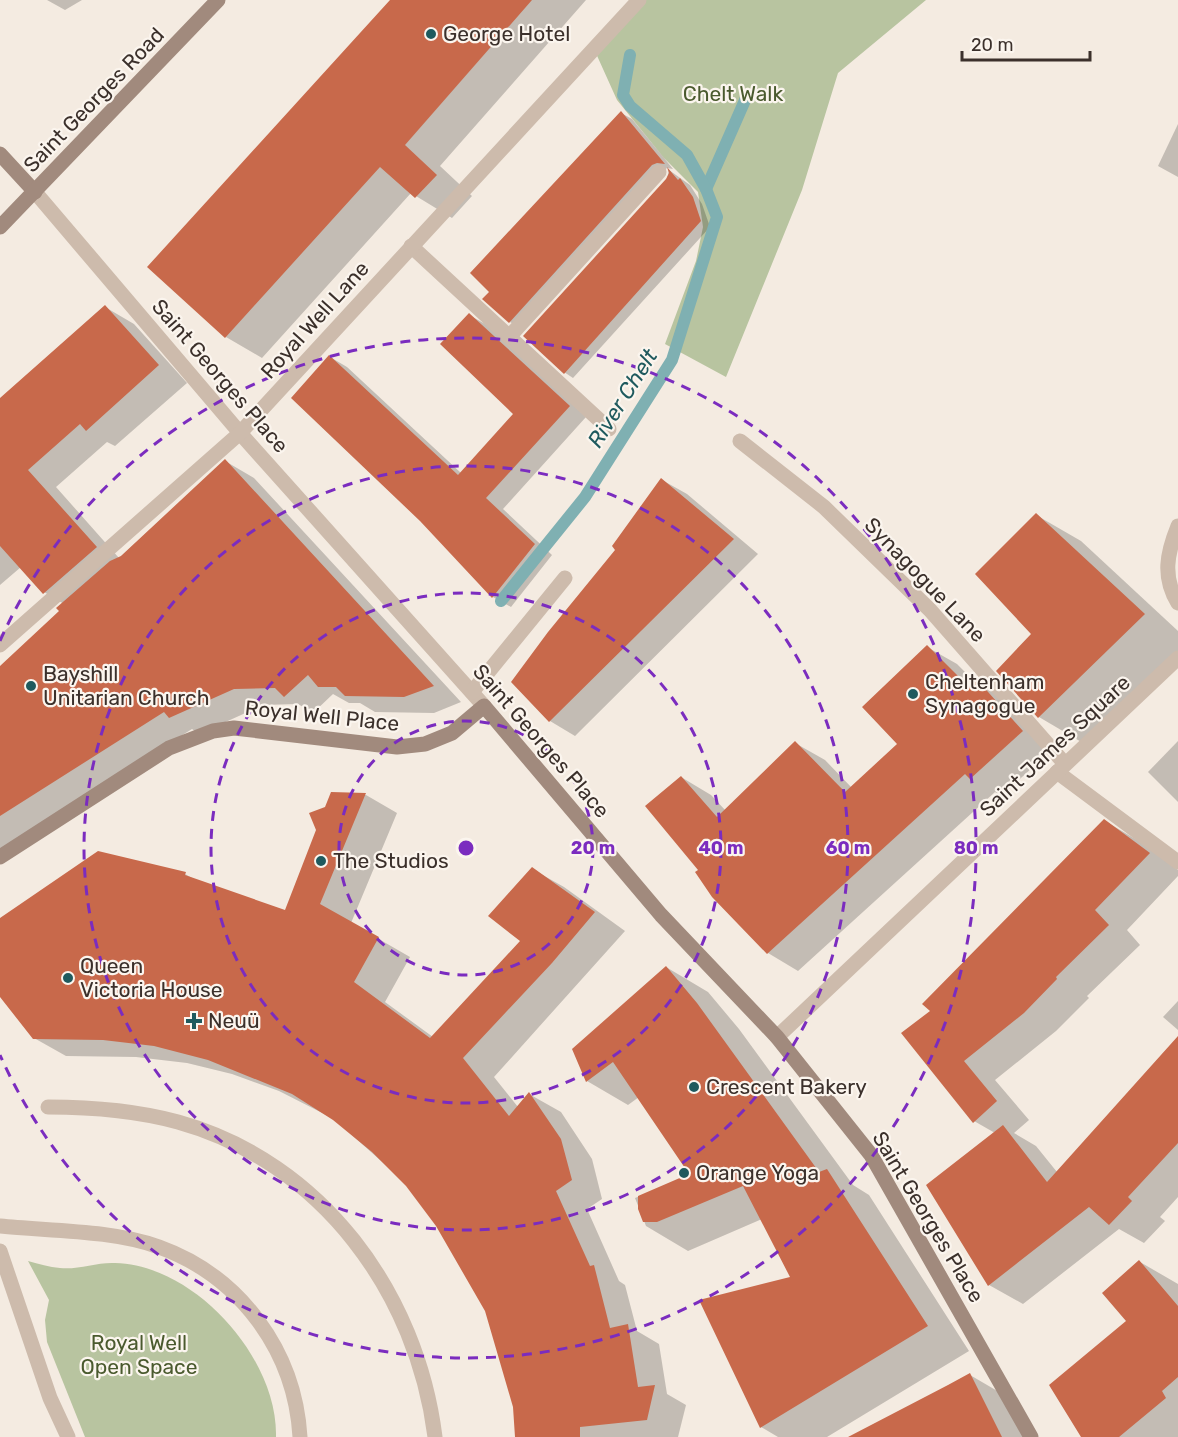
<svg xmlns="http://www.w3.org/2000/svg" width="1178" height="1437" font-family="Rubik,sans-serif">
	<rect width="100%" height="100%" fill="#f4ebe1"/>
	<g fill="#b8c4a0">
		<path d="M639,0h287l-88,73 -36,117 -76,187 -61,-33 31,-83 7,-34 -5,-35 -34,-34 -47,-58 -23,-51z"/>
		<path d="M28,1261c11,3 21,6 32,7 18,2 37,-6 55,-5 80,2 163,95 161,174h-191l-38,-95 -2,-22 4,-20z"/>
	</g>
	<g fill="#0003">
		<path d="M47,0h35l-17,10z"/>
		<path d="M393,0h193l-146,166 32,30 -20,22 -41,-25 -149,165 -36,-21 -77,-70z"/>
		<path d="M621,113l11,6 41,50 -6,-1 -4,3 -143,157 -10,-6z"/>
		<path d="M1178,124v53l-20,-11z"/>
		<path d="M669,170l21,15 12,19 8,23 -137,151 -9,-6 103,-193z"/>
		<path d="M105,307l29,17 53,59 -72,63 -8,-4 -51,45 63,71 106,-97 29,17 207,224 -27,11 -59,-1 -15,-9h-11l-16,-9 -20,19 -15,-9 -35,1 -64,29 -7,-5 -192,121v-183l61,-56 3,-7 -20,-12 -23,-25 -21,18v-184z"/>
		<path d="M469,315l18,10 99,92 -83,92 49,46 -41,52 -18,-10 -72,-77 -91,-163 17,10 114,106 54,-59z"/>
		<path d="M662,480l25,14 71,60 -183,182 -25,-15 -37,-39 104,-132z"/>
		<path d="M1036,515l45,26 97,90v20l-95,92 -44,-26z"/>
		<path d="M927,647l30,17 14,14 2,-2 30,18 50,55 -52,47 -6,-4 -197,179 -30,-18 -55,-57 -13,-26 -19,-93 30,18 15,16 69,-68 30,17 27,28 47,-44z"/>
		<path d="M1178,741v61l-30,-30z"/>
		<path d="M332,794l34,1 31,18 -46,110 59,34 -25,45 48,35 89,-97 10,-71 32,18 61,44 -131,146 24,30 11,-13 32,18 31,47 10,40 -15,10 32,72 6,4 12,46 22,13 8,50 19,11 -8,32h-161l-3,-31 -28,-96 -49,-85 -29,-40 -74,-66 -55,-28 -47,-17 -45,-11 -51,-6 -70,-1 -32,-18 -34,-44v-74l185,-46 14,8 87,29z"/>
		<path d="M1105,821l32,19 41,30v6l-51,54 13,15 -53,51 2,2 -33,33 -61,49 34,40 -15,13 22,13 21,26 121,-135v160l-18,20 5,4 -21,22 -25,-14 -96,75 -34,-19 6,-152 -21,-12 -42,-109z"/>
		<path d="M666,967l42,25 31,37 114,156 16,10 100,156 -142,86h-49l-17,-10 31,-149 -30,-59 -74,32 -42,-25 -11,-28 57,-23 -53,-78 -11,8 -41,-24z"/>
		<path d="M1178,1001v29l-15,-13z"/>
		<path d="M1140,1262l38,22v153h-97l47,-116z"/>
		<path d="M970,1375l41,24 20,38h-179z"/>
	</g>
	<g fill="none" stroke-linecap="round" stroke-linejoin="round">
		<g stroke="#7fb0b2" stroke-width="12">
			<path d="M706,189l40,-91"/>
			<path d="M501,601l84,-104 87,-137 45,-143 -11,-28 -19,-34 -57,-49 -7,-11 7,-40"/>
		</g>
	</g>
	<g fill="#c8694b">
		<path d="M390,0h142l-127,145 32,30 -22,23 -35,-31 -155,171 -78,-71z"/>
		<path d="M621,111l44,53 -8,-1 -5,2 -143,158 -27,-24 7,-7 -19,-19z"/>
		<path d="M667,167l11,13 2,-2 13,19 8,24 -137,153 -41,-38 143,-157 3,-6z"/>
		<path d="M105,305l54,60 -73,66 -6,-7 -52,46 69,77 -54,47 -43,-48v-148z"/>
		<path d="M469,313l101,93 -84,92 49,46 -43,54 -72,-77 -129,-123 38,-43 129,120 55,-61 -73,-70z"/>
		<path d="M225,459l209,227 -30,11 -59,-1 -9,-9h-18l-10,-12 -24,22 -9,-9 -41,1 -65,29 -5,-6 -164,104v-150l59,-55 -3,-3 54,-47 11,-5z"/>
		<path d="M661,478l73,61 -185,183 -38,-40 37,-50 67,-82 -3,-4z"/>
		<path d="M1036,513l109,101 -107,104 -42,-47 35,-37 -56,-60z"/>
		<path d="M927,645l37,37 8,-8 51,57 -53,48 -5,-5 -198,180 -55,-57 -17,-25 3,-2 -53,-64 36,-30 36,41 78,-76 50,51 52,-48 -35,-37z"/>
		<path d="M331,792l35,1 -46,111 59,33 -25,45 76,56 90,-97 -32,-25 44,-49 63,45 -43,51 -89,95 46,58 20,-24 32,47 11,41 -16,11 34,75 4,-1 16,63 18,-4 10,63 17,-2 -8,35 -67,7v10h-65l-2,-30 -28,-96 -49,-85 -30,-40 -34,-34 -39,-32 -41,-26 -84,-34 -54,-14 -51,-6 -70,-1 -33,-42v-79l98,-67 88,21 -1,3 100,35 31,-80 -7,-17 16,-6z"/>
		<path d="M1104,819l46,34 -55,57 14,15 -53,52 1,2 -33,34 -60,48 33,40 -24,22 -72,-90 29,-22 -8,-7z"/>
		<path d="M666,966l31,37 122,169 8,-3 101,157 -168,102 -61,-128 91,-23 -47,-91 -86,36h-14l-5,-13v-13l51,-22 -76,-112 -27,20 -14,-33z"/>
		<path d="M1178,1036v107l-50,54 4,4 -23,24 -20,-18 -101,79 -62,-101 77,-60 44,57z"/>
		<path d="M1139,1260l39,46v71l-16,14 4,7 -47,39h-38l-32,-52 77,-64 -24,-28z"/>
		<path d="M970,1373l32,64h-154l100,-52z"/>
	</g>
	<g fill="none" stroke-linecap="round" stroke-linejoin="round">
		<g stroke="#cdbbac" stroke-width="15">
			<path d="M35,192l205,241 244,273"/>
			<path d="M411,246l198,183"/>
			<path d="M509,337l150,-165"/>
			<path d="M740,441l84,66 106,103 135,154"/>
			<path d="M1178,526c-11,27 -16,51 0,77"/>
			<path d="M0,645l240,-212 399,-433"/>
			<path d="M472,692l93,-114"/>
			<path d="M1057,772l121,90"/>
			<path d="M777,1037l401,-379"/>
			<path d="M48,1107c44,0 86,3 130,15 144,40 239,171 257,315"/>
			<path d="M0,1226c48,5 114,4 159,21 81,29 136,104 141,190"/>
			<path d="M0,1251l50,147 18,39"/>
		</g>
		<g stroke="#a18a7d" stroke-width="15">
			<path d="M0,154l35,38"/>
			<path d="M0,227l218,-227"/>
			<path d="M0,857l169,-109 44,-17 21,-3 163,19 28,-3 27,-11 32,-27 177,209 116,122 94,118 160,282"/>
		</g>
	</g>
	<g fill="none" stroke="#7b2cbf" stroke-width="3" stroke-dasharray="10 8">
		<circle cx="466" cy="848" r="127"/>
		<circle cx="466" cy="848" r="255"/>
		<circle cx="466" cy="848" r="382"/>
		<path d="M0 641A510 510 0 1 1 0 1055"/>
	</g>
	<g fill="#1f5a5e" stroke="#fbf5ee" stroke-width="2">
		<circle cx="431" cy="34" r="6"/>
		<circle cx="31" cy="686" r="6"/>
		<circle cx="913" cy="694" r="6"/>
		<circle cx="321" cy="861" r="6"/>
		<circle cx="68" cy="978" r="6"/>
		<path d="M191 1012h6v6h6v6h-6v6h-6v-6h-6v-6h6z"/>
		<circle cx="694" cy="1087" r="6"/>
		<circle cx="684" cy="1173" r="6"/>
	</g>
	<g text-anchor="middle" stroke-width="4.5" stroke-linejoin="round" paint-order="stroke">
		<g font-size="21" fill="#3b302b" stroke="#fbf5ee" text-anchor="start">
			<text x="443" y="41">George Hotel</text>
			<text x="43" y="681">Bayshill<tspan x="43" dy="24">Unitarian Church</tspan></text>
			<text x="925" y="689">Cheltenham<tspan x="925" dy="24">Synagogue</tspan></text>
			<text x="333" y="868">The Studios</text>
			<text x="80" y="973">Queen<tspan x="80" dy="24">Victoria House</tspan></text>
			<text x="208" y="1028">Neuü</text>
			<text x="706" y="1094">Crescent Bakery</text>
			<text x="696" y="1180">Orange Yoga</text>
		</g>
		<g font-size="21" fill="#4a5a2e" stroke="#fbf5ee">
			<text x="733" y="101">Chelt Walk</text>
			<text x="139" y="1350">Royal Well<tspan x="139" dy="24">Open Space</tspan></text>
		</g>
		<g font-size="21" fill="#3b302b" stroke="#fbf5ee">
			<text transform="translate(94 100) rotate(-46)" y="7">Saint Georges Road</text>
			<text transform="translate(315 320) rotate(-48)" y="7">Royal Well Lane</text>
			<text transform="translate(220 376) rotate(49)" y="7">Saint Georges Place</text>
			<text transform="translate(925 580) rotate(46)" y="7">Synagogue Lane</text>
			<text transform="translate(322 716) rotate(6)" y="7">Royal Well Place</text>
			<text transform="translate(541 741) rotate(49)" y="7">Saint Georges Place</text>
			<text transform="translate(1055 746) rotate(-43)" y="7">Saint James Square</text>
			<text transform="translate(928 1217) rotate(59)" y="7">Saint Georges Place</text>
		</g>
		<g font-size="22" font-style="italic" fill="#1f5a5e" stroke="#fbf5ee">
			<text transform="translate(622 398) rotate(-58)" y="8">River Chelt</text>
		</g>
	</g>
	<circle cx="466" cy="848" r="9" fill="#7b2cbf" stroke="#fbf5ee" stroke-width="3"/>
	<g font-size="18" text-anchor="middle" font-weight="bold" fill="#7b2cbf" stroke="#fbf5ee" stroke-width="4.5" stroke-linejoin="round" paint-order="stroke">
		<text x="593" y="854">20 m</text>
		<text x="721" y="854">40 m</text>
		<text x="848" y="854">60 m</text>
		<text x="976" y="854">80 m</text>
	</g>
	<path d="M962 51v9h128v-9" fill="none" stroke="#3b302b" stroke-width="3"/>
	<text x="971" y="51" font-size="18" fill="#3b302b" stroke="#fbf5ee" stroke-width="4.5" paint-order="stroke">20 m</text>
</svg>
